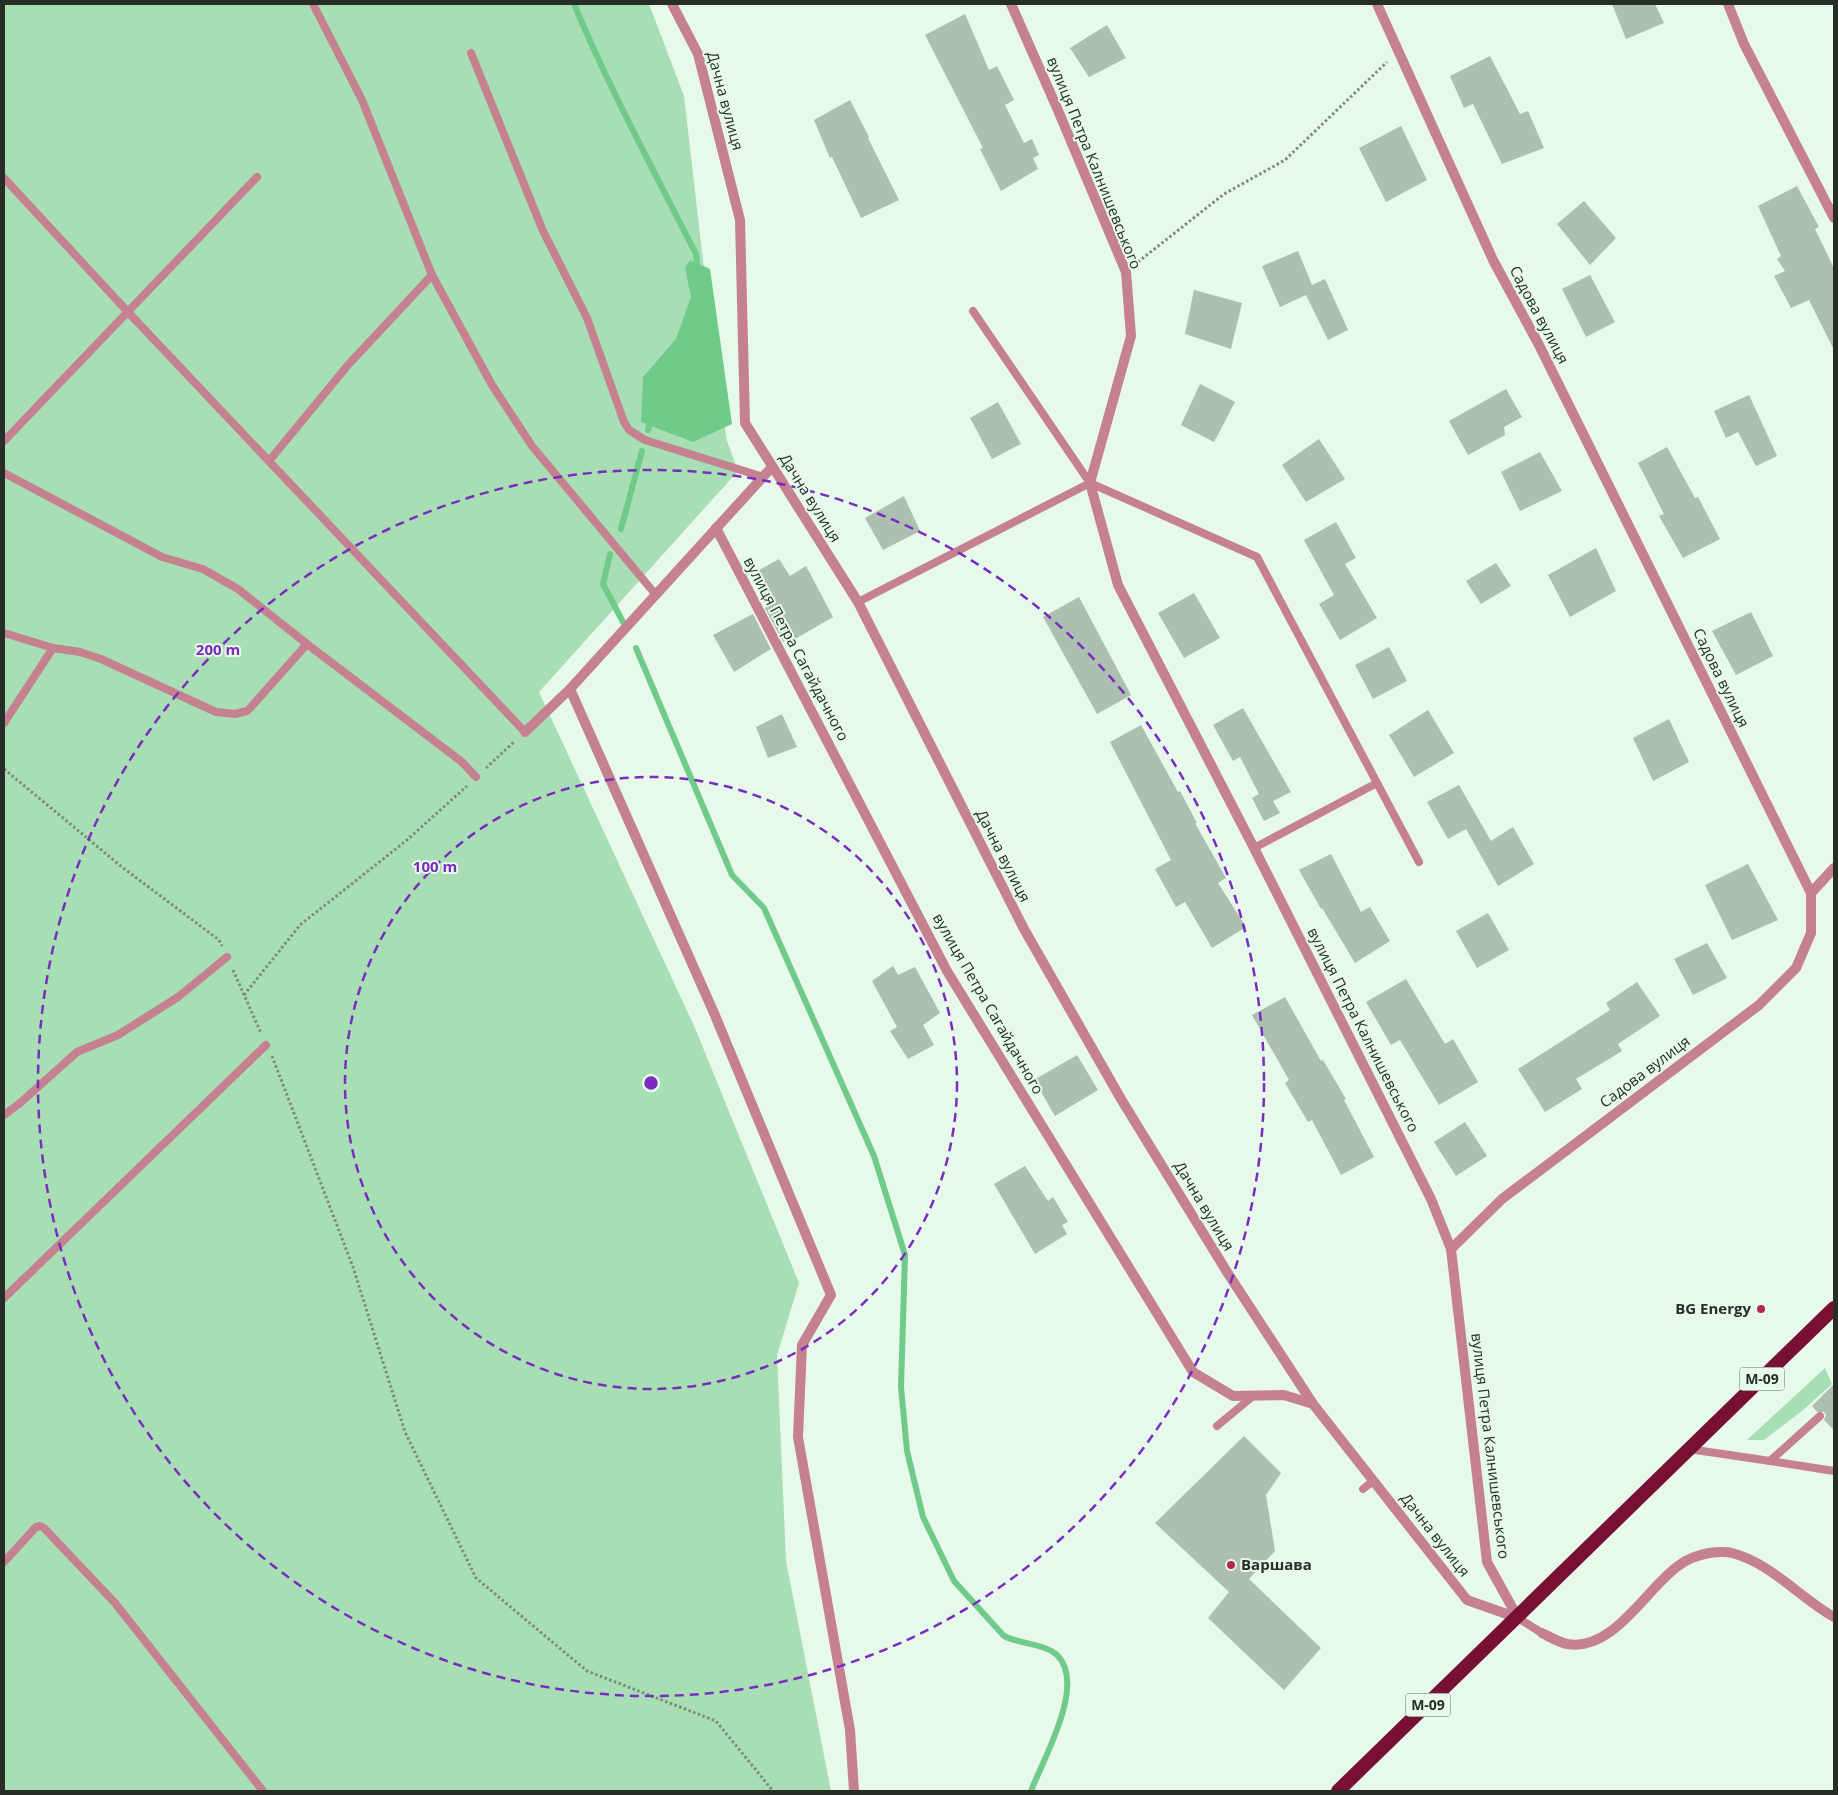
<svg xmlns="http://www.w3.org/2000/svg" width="1838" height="1795" font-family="'Open Sans',sans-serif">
	<rect width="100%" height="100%" fill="#e6f9ea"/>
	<g fill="#a8deb4">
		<path d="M4,4h645l35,92 31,268 12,77 11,30 -199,221 156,336 104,255 -22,72 9,206 45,230h-827z"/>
		<path d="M1825,1368l7,16 -29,26 -39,30h-17z"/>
	</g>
	<path fill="#70ca89" d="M690,260l20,9 22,155 -39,18 -52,-20 2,-45 33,-38 15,-42 -6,-29z"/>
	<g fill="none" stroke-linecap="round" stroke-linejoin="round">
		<g stroke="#70ca89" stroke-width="6">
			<path d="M574,4c36,86 80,167 122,250l2,18"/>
			<path d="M648,430l3,-12"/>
			<path d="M621,529l21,-78"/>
			<path d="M610,554l-7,30 20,38"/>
			<path d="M636,648l96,227 32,33 110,248 31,99 -4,132 6,64 16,66 31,64 50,55c15,8 43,8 54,20 28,30 -15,103 -27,135"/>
		</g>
	</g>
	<g fill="#adbfb0">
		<path d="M1612,4h43l9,19 -38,16z"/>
		<path d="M965,14l24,56 8,-4 17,34 -9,5 19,38 8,-4 7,16 -6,3 5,11 -37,22 -21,-42 3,-1 -58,-113z"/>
		<path d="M1107,25l19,33 -37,19 -19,-29z"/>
		<path d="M1490,56l30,58 8,-3 16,37 -42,16 -29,-60 -9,4 -14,-32z"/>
		<path d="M850,100l19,37 -1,1 31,62 -38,18 -29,-61 -2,1 -16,-38z"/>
		<path d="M1401,126l26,54 -41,22 -27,-54z"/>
		<path d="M1797,186l22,41 -4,2 19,39v82l-25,-50 -18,8 -17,-32 11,-5 -8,-12 4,-3 -23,-50z"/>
		<path d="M1584,201l32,37 -26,27 -33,-41z"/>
		<path d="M1298,251l14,34 13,-6 23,51 -20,10 -22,-45 -26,12 -18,-41z"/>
		<path d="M1590,275l25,47 -29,15 -24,-48z"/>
		<path d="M1194,290l48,13 -11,46 -46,-15z"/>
		<path d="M1200,384l35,18 -21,40 -33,-17z"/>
		<path d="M1506,389l16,28 -18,10 1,8 -37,20 -19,-34z"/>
		<path d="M1749,395l28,61 -21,10 -18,-34 -12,6 -12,-27z"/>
		<path d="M998,402l23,42 -29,15 -22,-41z"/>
		<path d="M1319,439l26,40 -39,23 -24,-37z"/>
		<path d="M1667,447l28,51 3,-1 22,42 -37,19 -24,-42 5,-2 -26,-51z"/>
		<path d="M1540,452l22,39 -42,20 -19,-39z"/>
		<path d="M904,496l16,35 -37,19 -18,-32z"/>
		<path d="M1336,522l20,36 -11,6 32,54 -37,22 -21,-36 15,-9 -30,-55z"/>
		<path d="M1596,548l20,43 -46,26 -22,-42z"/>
		<path d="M779,559l11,17 16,-10 27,51 -43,25 -2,-3 -5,3 -18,-34 4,-3 -17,-31z"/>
		<path d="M1496,563l15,23 -30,18 -15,-23z"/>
		<path d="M1194,593l26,45 -36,20 -26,-45z"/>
		<path d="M1079,597l52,98 -34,19 -54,-97z"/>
		<path d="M1751,612l22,44 -37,19 -24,-44z"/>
		<path d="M753,614l18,35 -37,23 -21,-37z"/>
		<path d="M1389,647l18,34 -34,18 -18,-34z"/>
		<path d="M1243,708l48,84 -18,9 7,12 -16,8 -12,-23 7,-4 -19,-37 -7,4 -20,-36z"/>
		<path d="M1428,710l26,43 -40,24 -25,-42z"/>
		<path d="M782,714l15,33 -29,11 -12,-31z"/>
		<path d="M1669,719l20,43 -36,19 -20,-43z"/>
		<path d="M1141,725l37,67 2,-1 17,32h-2l31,55 -8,5 28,44 -34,21 -27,-46 -9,5 -21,-38 16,-9 -61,-118z"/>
		<path d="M1459,785l32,56 22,-14 21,37 -36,22 -32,-57 -18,10 -21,-37z"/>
		<path d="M1331,854l30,58 9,-5 20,34 -35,22 -33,-55 -1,1 -22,-39z"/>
		<path d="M1748,864l30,56 -46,20 -27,-55z"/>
		<path d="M1488,913l21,37 -32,18 -21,-37z"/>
		<path d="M1707,943l20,35 -34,17 -19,-36z"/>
		<path d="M893,966l5,9 17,-8 25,46 -17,12 11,20 -26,14 -18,-28 7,-4 -25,-46z"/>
		<path d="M1406,979l39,65 8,-5 25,43 -39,23 -39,-65 -9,5 -25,-43z"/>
		<path d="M1637,982l23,34 -42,28 4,7 -46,28 6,10 -37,23 -27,-43 92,-59 -4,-7z"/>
		<path d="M1285,997l36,64 2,-1 23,39 -2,1 30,57 -33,18 -29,-55 -4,2 -23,-39 4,-3 -37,-65z"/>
		<path d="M1077,1055l21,35 -43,26 -21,-36z"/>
		<path d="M1465,1122l22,34 -31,20 -22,-34z"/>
		<path d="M1025,1166l23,35 5,-4 15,25 -6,3 5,9 -32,20 -41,-70z"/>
		<path d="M1834,1384v46l-10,-10 2,-5 -2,-3h-7l-5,-6z"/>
		<path d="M1244,1436l37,37 -15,22 9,56 -26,28 72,69 -37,42 -76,-72 21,-26 -74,-69z"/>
	</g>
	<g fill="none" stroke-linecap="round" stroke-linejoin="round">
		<g stroke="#7f8b81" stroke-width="3" stroke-dasharray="2.5 2.5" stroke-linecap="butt">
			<path d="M1138,262l86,-68 61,-34 102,-98"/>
			<path d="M486,768l28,-26"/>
			<path d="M4,769l118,98 97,73 3,6"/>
			<path d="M233,970l28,63"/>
			<path d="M244,995l56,-70 107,-85 60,-54"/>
			<path d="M272,1056l81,211 52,165 71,146 111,93 129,50 57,70"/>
		</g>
		<g stroke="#c5818f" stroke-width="8">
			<path d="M313,4l49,96 70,175 60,110 40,61 124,149"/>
			<path d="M471,53l72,178 44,87 37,104 5,8 16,10 118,37"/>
			<path d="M4,178l123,133 398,421"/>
			<path d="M973,311l117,172"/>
			<path d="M4,441l253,-264"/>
			<path d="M269,461l79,-96 84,-90"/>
			<path d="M4,473l158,84 41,12 35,20 69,55 155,118 14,15"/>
			<path d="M1090,483l167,74 162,305"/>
			<path d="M858,602l232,-119"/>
			<path d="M4,633l49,15 27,4 21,7 115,53 19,2 12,-3 4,-4 56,-63"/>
			<path d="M4,723l49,-75"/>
			<path d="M1254,848l123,-65"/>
			<path d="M4,1115l15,-11 58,-52 41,-17 60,-38 49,-40"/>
			<path d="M4,1298l262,-253"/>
			<path d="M1217,1426l36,-30"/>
			<path d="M1689,1449l81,12 50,-45"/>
			<path d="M1770,1461l64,10"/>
			<path d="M1363,1489l10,-8"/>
			<path d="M4,1562l32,-35 4,-1 4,2 71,75 148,188"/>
			<path d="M1518,1618l24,15"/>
		</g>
		<g stroke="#c5818f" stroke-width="10">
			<path d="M672,4l26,50 42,166 5,203 113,179 166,327 97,170 106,173 86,132 154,196 51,18"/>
			<path d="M1011,4l46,104 69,164 5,64 -41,147 28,102 136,263 177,351 20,50 36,313 31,56"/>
			<path d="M1377,4l116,256 46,85 272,548v40l-15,35 -37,37 -257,194 -51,50"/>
			<path d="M1728,4l16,40 90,174"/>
			<path d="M716,528l231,443 246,401 40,24 51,-1 29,9"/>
			<path d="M570,689l144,324 117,282 -29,50 -4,92 52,293 4,61"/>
			<path d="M525,732l45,-43 202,-222"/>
			<path d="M1811,893l23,-25"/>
			<path d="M1542,1633c8,4 16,9 25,11 46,8 78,-54 111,-78 9,-7 20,-11 31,-13 7,-1 16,-2 23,0 39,10 68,45 102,64"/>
		</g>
		<path stroke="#781036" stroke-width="14" d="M1338,1791l496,-483"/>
	</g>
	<g fill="none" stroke="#7b2cbf" stroke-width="2.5" stroke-dasharray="9 6">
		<circle cx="651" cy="1083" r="306"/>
		<circle cx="651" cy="1083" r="613"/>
	</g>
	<g fill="#b52556" stroke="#e6f9ea" stroke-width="2">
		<circle cx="1761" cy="1309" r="5"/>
		<circle cx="1231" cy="1565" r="5"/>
	</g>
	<g text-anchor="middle" stroke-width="4" stroke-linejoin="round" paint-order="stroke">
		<g fill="#e6f9ea" stroke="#606b62" stroke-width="1">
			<rect x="1739.5" y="1367.5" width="45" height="23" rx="4"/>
			<rect x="1405.5" y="1693.5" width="45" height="23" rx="4"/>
		</g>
		<g font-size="14" font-weight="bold" fill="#272e28">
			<text x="1762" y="1384">М-09</text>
			<text x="1428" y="1710">М-09</text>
		</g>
		<g font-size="15" fill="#272e28" stroke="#e6f9ea">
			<text transform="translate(725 101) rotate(75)" y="5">Дачна вулиця</text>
			<text transform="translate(1094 163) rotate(68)" y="5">вулиця Петра Калнишевського</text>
			<text transform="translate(1539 315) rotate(62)" y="5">Садова вулиця</text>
			<text transform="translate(810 498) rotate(58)" y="5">Дачна вулиця</text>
			<text transform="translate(796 649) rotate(62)" y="5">вулиця Петра Сагайдачного</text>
			<text transform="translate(1721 678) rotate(64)" y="5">Садова вулиця</text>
			<text transform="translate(1003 856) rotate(63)" y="5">Дачна вулиця</text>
			<text transform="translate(988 1004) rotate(60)" y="5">вулиця Петра Сагайдачного</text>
			<text transform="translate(1363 1030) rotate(63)" y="5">вулиця Петра Калнишевського</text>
			<text transform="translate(1645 1072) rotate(-37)" y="5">Садова вулиця</text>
			<text transform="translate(1204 1206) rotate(59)" y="5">Дачна вулиця</text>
			<text transform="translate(1490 1446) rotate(83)" y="5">вулиця Петра Калнишевського</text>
			<text transform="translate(1435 1535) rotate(52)" y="5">Дачна вулиця</text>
		</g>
		<g font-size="15" font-weight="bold" fill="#272e28" stroke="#e6f9ea" text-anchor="end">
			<text x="1751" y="1314">BG Energy</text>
			<text x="1241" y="1570" text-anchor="start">Варшава</text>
		</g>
	</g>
	<circle cx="651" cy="1083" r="8" fill="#7b2cbf" stroke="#e6f9ea" stroke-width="2.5"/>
	<g font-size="15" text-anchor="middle" font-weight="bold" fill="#7b2cbf" stroke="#e6f9ea" stroke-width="4" stroke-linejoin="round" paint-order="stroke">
		<text x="218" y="655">200 m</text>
		<text x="435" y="872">100 m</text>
	</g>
	<rect width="1838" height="1795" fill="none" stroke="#272e28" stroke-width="10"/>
</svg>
